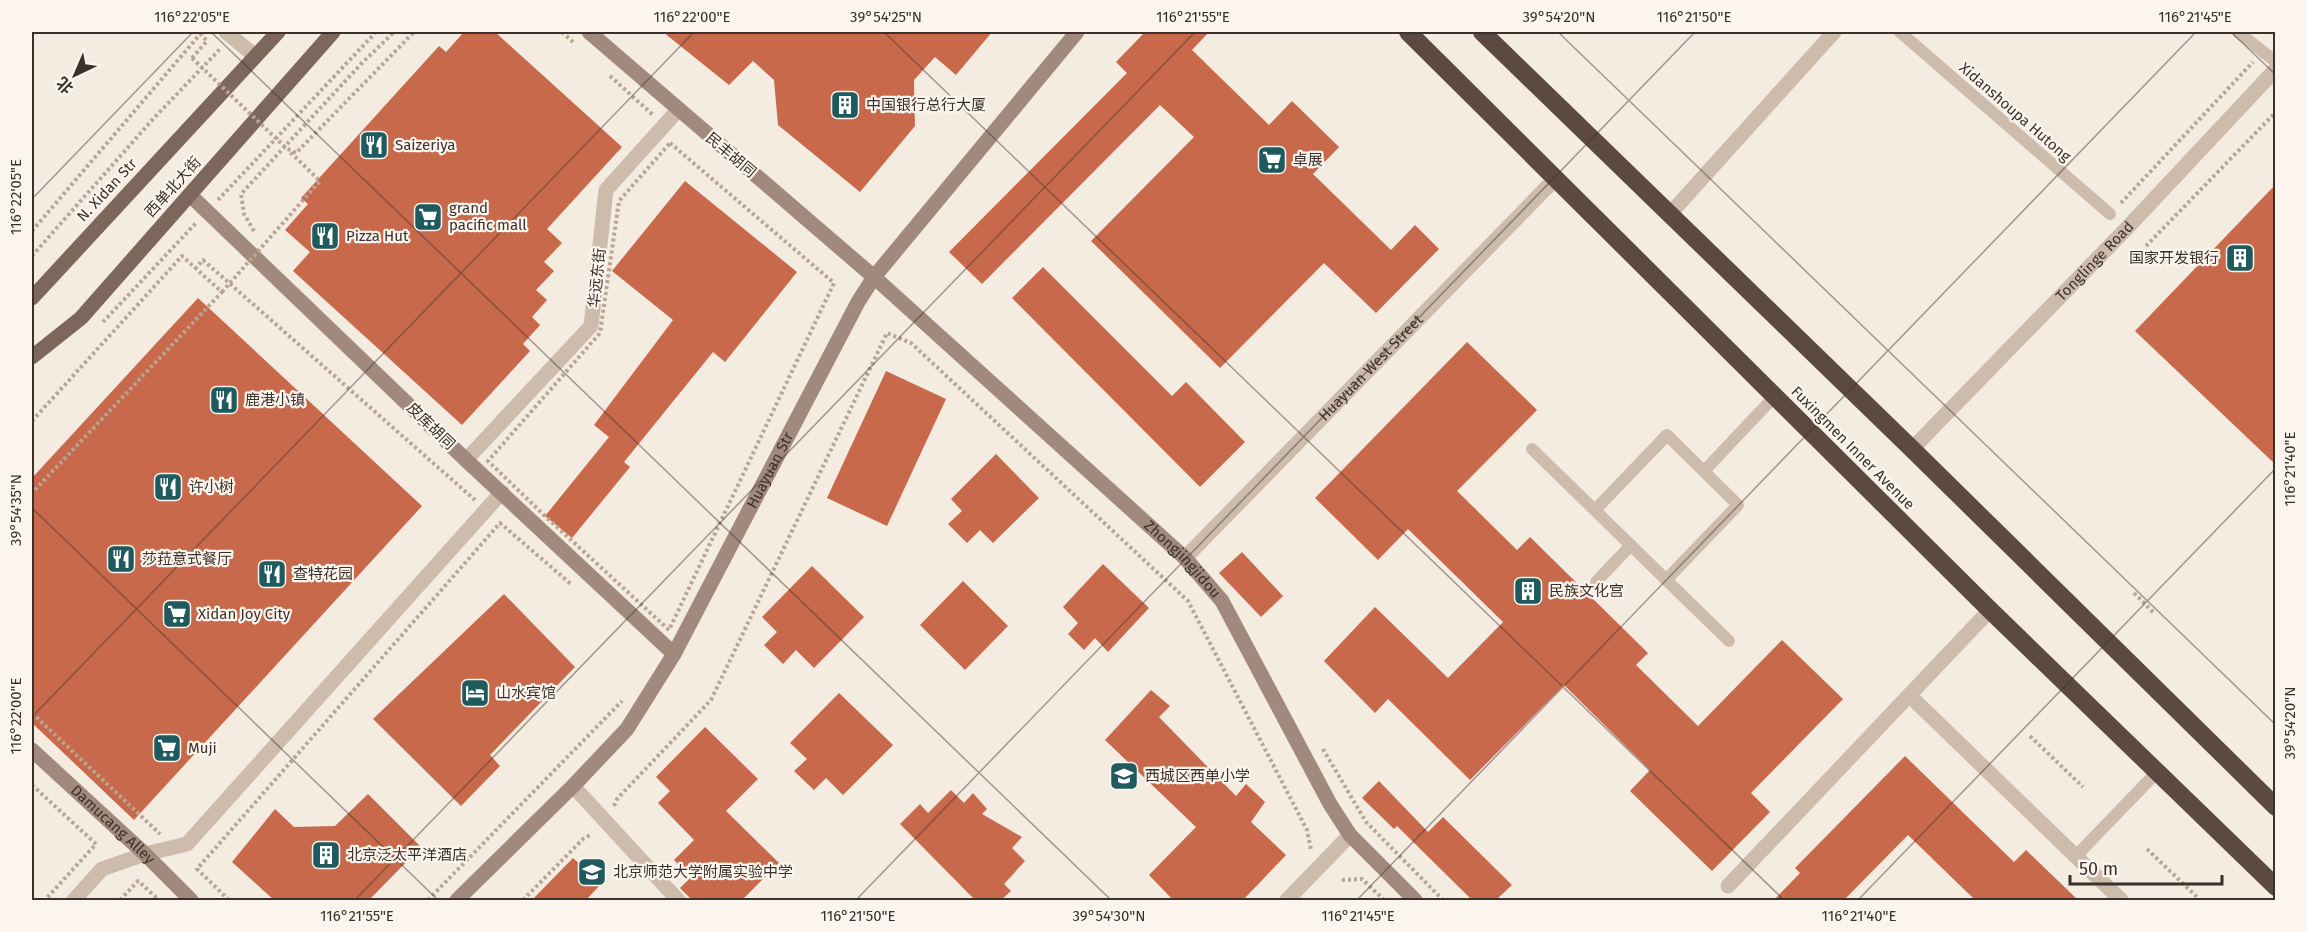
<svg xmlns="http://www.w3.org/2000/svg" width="2307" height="932" font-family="'Fira Sans','Noto Sans SC',sans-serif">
	<rect width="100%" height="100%" fill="#f4ebe1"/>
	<g fill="#c8694b">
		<path d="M464,32h31l127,115 -75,82 15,14 -18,19 10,9 -18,19 11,10 -15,17 8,8 -17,19 7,7 -68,74 -169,-154 17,-19 -25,-22 23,-26 -7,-6 138,-152 7,6z"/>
		<path d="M663,32h329l-36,43 -21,-18 -21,23 1,46 -55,66 -82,-67 -4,-45 -21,-19 -24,24z"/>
		<path d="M1145,32h64l-17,18 77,75 23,-24 47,46 -26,27 78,76 24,-25 24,24 -63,64 -52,-50 -104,105 -129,-127 103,-104 -34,-32 -178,179 -33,-32 178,-179 -11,-11z"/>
		<path d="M685,181l112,91 -72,90 -12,-10 -89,110 6,5 -58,71 -27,-22 64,-79 -15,-12 79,-105 -61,-49z"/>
		<path d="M2276,184v281l-141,-134z"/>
		<path d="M1043,267l129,129 14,-14 59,60 -45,45 -188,-189z"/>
		<path d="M198,298l224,208 -288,314 -102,-97v-245z"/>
		<path d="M1467,342l70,68 -80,81 60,59 13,-13 118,116 -12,12 62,61 84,-86 61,59 -92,94 19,19 -58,59 -82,-80 20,-21 -86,-85 -94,95 -82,-81 -13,14 -51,-52 51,-54 73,71 55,-56 -95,-93 -30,31 -63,-62z"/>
		<path d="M886,371l60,28 -59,127 -60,-28z"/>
		<path d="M996,454l43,44 -46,45 -13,-13 -13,13 -19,-19 14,-13 -11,-12z"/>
		<path d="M1242,552l41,44 -22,21 -42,-44z"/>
		<path d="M1103,564l46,44 -41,44 -13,-14 -11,12 -16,-16 10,-11 -15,-16z"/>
		<path d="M812,566l52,51 -50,51 -18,-18 -13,14 -19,-19 13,-13 -15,-15z"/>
		<path d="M963,581l45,45 -43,44 -45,-45z"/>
		<path d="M504,594l71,73 -85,88 10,11 -39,40 -88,-87z"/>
		<path d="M1151,690l19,16 -11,11 77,79 10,-12 19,18 -14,20 35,33 -43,45h-70l-24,-25 47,-48 -91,-87z"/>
		<path d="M839,693l54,52 -50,50 -17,-17 -12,12 -20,-19 13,-12 -17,-16z"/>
		<path d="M705,727l53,52 -32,32 53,52 -37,37h-50l-12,-12 11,-11 -17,-17 20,-20 -36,-37 12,-12 -14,-14z"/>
		<path d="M1905,756l109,106 12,-12 52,50h-103l-67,-65 -64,65h-70l26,-27 -5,-5z"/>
		<path d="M1379,781l49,51 15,-15 69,68 -16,15h-24l-75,-74 -3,3 -32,-31z"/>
		<path d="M951,790l13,13 9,-10 14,16 -5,5 40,23 -10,11 13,13 -21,23 7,7 -10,9h-26l-75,-76 20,-20 8,9z"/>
		<path d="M368,794l53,53 -52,53h-95l-42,-38 43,-53 19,18 41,-1z"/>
		<path d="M573,858l28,26 -15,16h-54z"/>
	</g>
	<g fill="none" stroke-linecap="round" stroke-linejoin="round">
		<g stroke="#b9a596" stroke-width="4" stroke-dasharray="3 3" stroke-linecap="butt">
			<path d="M562,32l11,10"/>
			<path d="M192,58l15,-17 -7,-8"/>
			<path d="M610,76l43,39"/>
			<path d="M670,143l164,140 -165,347 -125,-115 -56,-54 112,-128 19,-132z"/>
			<path d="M218,200l158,-168"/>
			<path d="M2121,203l132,-141"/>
			<path d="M32,231l170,-199"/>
			<path d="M254,231l-10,-17 -3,-20 120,-130 33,-32"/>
			<path d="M2146,246l130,-134"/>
			<path d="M32,256l121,-137 68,-71"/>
			<path d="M195,269l8,-9 272,240"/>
			<path d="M103,322l93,-99"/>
			<path d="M32,421l150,-165 40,36 -190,201"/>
			<path d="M2134,593l19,19"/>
			<path d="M32,713l128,121"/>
			<path d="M2030,736l53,51"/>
			<path d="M1323,749l43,73 77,78"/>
			<path d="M32,785l64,59 -51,56"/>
			<path d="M614,806l3,-7 94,-99 176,-367 24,10 277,258 119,229 4,20"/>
			<path d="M2147,849l51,49"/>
			<path d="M1342,880l20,-1 22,21"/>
			<path d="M120,900l18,-19 21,19"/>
			<path d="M229,900l-32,-31 303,-346 72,62"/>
			<path d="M428,900l194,-199"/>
			<path d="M523,900l60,-61 9,-5"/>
		</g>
		<g stroke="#cdbbac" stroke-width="12">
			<path d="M1900,32l210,182"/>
			<path d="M2238,32l38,30"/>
			<path d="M1532,449l197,192"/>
			<path d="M1704,471l71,-75"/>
			<path d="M1595,510l72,-75 71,70 -72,75"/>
			<path d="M1596,582l35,-37"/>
			<path d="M2075,857l82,-85"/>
		</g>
		<g stroke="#cdbbac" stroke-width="15">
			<path d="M226,32l29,24"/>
			<path d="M1669,215l165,-183"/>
			<path id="s1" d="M1912,449l215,-221 149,-159"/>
			<path d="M466,460l125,-134 15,-136 72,-80"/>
			<path id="s2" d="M1185,558l371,-380"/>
			<path d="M1910,696l211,204"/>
			<path d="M573,786l105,114"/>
			<path d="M1728,886l262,-276"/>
			<path d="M74,900l28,-31 43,-15 42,-10 315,-352"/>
			<path d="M1287,900l63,-65"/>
		</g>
		<g stroke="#a18a7d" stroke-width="15">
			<path id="s3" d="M589,32l285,245 311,281 37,43 108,203 20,31 65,65"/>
			<path d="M190,195l276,265 208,194"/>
			<path id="s4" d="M32,750l113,104 46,46"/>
			<path id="s5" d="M457,900l116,-114 54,-57 47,-75 184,-352 16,-25 203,-245"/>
		</g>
		<g stroke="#7d675c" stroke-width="15">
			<path d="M32,298l246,-266"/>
			<path d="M32,357l49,-39 252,-286"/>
		</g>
		<g stroke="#5c4a42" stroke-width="18">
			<path d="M1408,32l582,578 286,277"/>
			<path d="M1482,32l430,417 364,358"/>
		</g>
		<g stroke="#b9a596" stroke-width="4" stroke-dasharray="3 3" stroke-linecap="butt">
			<path d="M192,58l94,90 10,5 118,-121"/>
			<path d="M222,292l98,-111 -31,-30"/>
		</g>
	</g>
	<path fill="none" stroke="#3b302b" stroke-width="1.5" stroke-opacity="0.45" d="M211,32l900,868M884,32l900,868M1558,32l718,693M2231,32l45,43M32,199l161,-167M32,508l406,392M32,717l662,-685M355,900l840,-868M856,900l839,-868M1357,900l839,-868M1858,900l418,-432"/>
	<defs>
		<g id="building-square" transform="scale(1.5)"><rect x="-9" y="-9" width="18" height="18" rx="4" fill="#1f5a5e" stroke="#fbf5ee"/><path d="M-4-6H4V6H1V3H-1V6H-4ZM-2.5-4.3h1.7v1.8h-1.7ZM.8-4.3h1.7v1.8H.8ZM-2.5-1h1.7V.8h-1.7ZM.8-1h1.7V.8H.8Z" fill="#fff"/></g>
		<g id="restaurant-square" transform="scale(1.5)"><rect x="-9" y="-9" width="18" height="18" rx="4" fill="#1f5a5e" stroke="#fbf5ee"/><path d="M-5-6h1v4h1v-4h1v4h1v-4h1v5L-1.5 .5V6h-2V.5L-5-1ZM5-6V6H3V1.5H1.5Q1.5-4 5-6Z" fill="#fff"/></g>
		<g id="supermarket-square" transform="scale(1.5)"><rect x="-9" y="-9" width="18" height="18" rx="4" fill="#1f5a5e" stroke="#fbf5ee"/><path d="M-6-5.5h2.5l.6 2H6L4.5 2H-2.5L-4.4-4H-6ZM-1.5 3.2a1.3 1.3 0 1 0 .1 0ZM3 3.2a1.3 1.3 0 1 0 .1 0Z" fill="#fff"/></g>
		<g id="hotel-square" transform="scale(1.5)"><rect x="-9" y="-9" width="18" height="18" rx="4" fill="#1f5a5e" stroke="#fbf5ee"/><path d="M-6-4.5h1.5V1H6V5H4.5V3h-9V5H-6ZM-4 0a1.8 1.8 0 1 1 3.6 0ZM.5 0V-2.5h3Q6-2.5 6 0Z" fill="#fff"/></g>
		<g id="school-square" transform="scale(1.5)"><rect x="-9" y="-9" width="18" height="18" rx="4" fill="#1f5a5e" stroke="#fbf5ee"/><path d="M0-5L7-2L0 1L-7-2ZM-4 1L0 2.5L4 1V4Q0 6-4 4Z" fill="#fff"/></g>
	</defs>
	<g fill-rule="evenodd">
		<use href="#building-square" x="845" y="105"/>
		<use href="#restaurant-square" x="374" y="145"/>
		<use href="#supermarket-square" x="1272" y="160"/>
		<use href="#supermarket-square" x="428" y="217"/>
		<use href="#restaurant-square" x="325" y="236"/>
		<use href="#building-square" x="2240" y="258"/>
		<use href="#restaurant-square" x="224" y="400"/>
		<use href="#restaurant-square" x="168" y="487"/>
		<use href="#restaurant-square" x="121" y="559"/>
		<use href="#restaurant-square" x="272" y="574"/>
		<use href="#building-square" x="1528" y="591"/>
		<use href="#supermarket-square" x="177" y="614"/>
		<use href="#hotel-square" x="475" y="693"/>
		<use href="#supermarket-square" x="167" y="748"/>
		<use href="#school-square" x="1124" y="776"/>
		<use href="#building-square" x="326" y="855"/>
		<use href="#school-square" x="592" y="872"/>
	</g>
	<g text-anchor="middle" stroke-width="4.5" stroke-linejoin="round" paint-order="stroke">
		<g font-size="15" fill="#3b302b" stroke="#fbf5ee" text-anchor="start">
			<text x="866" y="110">中国银行总行大厦</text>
			<text x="395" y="150">Saizeriya</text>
			<text x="1293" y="165">卓展</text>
			<text x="449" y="213">grand<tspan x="449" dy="17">pacific mall</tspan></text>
			<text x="346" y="241">Pizza Hut</text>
			<text x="2219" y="263" text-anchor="end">国家开发银行</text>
			<text x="245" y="405">鹿港小镇</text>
			<text x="189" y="492">许小树</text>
			<text x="142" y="564">莎菈意式餐厅</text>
			<text x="293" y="579">查特花园</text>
			<text x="1549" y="596">民族文化宫</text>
			<text x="198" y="619">Xidan Joy City</text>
			<text x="496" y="698">山水宾馆</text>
			<text x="188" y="753">Muji</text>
			<text x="1145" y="781">西城区西单小学</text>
			<text x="347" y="860">北京泛太平洋酒店</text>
			<text x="613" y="877">北京师范大学附属实验中学</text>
		</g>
		<g font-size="15" fill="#3b302b" stroke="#fbf5ee">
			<text transform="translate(2015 112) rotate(41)" y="5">Xidanshoupa Hutong</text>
			<text transform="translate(731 155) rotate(40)" y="5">民丰胡同</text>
			<text transform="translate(173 187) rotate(-48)" y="5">西单北大街</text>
			<text transform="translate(107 190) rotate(-47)" y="5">N. Xidan Str</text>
			<text dy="5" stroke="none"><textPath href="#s1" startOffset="262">Tonglinge Road</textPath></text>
			<text transform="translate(597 278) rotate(-84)" y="5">华远东街</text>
			<text dy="5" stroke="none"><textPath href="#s2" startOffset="266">Huayuan West Street</textPath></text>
			<text transform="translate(431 426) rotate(44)" y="5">皮库胡同</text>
			<text transform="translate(1853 448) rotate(45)" y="5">Fuxingmen Inner Avenue</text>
			<text dy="5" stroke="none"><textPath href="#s5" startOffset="537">Huayuan Str</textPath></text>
			<text dy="5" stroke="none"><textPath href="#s3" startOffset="794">Zhongjingjidou</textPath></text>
			<text dy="5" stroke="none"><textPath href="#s4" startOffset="110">Damucang Alley</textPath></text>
		</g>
	</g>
	<rect width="2307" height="932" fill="none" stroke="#fbf5ee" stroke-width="66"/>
	<g transform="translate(75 75) rotate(224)" stroke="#fbf5ee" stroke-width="4.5" paint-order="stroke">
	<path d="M0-4.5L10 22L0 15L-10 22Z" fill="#3b302b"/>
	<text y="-9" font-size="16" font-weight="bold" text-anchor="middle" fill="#3b302b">北</text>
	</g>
	<path d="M2070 875v9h152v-9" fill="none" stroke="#3b302b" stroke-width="3"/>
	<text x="2079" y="875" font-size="18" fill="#3b302b" stroke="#fbf5ee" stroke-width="4.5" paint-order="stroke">50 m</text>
	<rect x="33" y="33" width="2241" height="866" fill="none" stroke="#3b302b" stroke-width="2"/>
	<g font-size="15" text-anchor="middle" fill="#3b302b">
		<text x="192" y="22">116°22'05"E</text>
		<text x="692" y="22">116°22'00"E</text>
		<text x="886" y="22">39°54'25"N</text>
		<text x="1193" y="22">116°21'55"E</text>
		<text x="1559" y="22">39°54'20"N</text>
		<text x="1694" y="22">116°21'50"E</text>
		<text x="2195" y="22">116°21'45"E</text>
		<text transform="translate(16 197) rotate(-90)" y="5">116°22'05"E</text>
		<text transform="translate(2290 469) rotate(-90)" y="5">116°21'40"E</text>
		<text transform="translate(16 510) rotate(-90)" y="5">39°54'35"N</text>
		<text transform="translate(16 716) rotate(-90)" y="5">116°22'00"E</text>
		<text transform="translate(2290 723) rotate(-90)" y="5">39°54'20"N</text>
		<text x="357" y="921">116°21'55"E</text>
		<text x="858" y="921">116°21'50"E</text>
		<text x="1109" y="921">39°54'30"N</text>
		<text x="1358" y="921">116°21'45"E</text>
		<text x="1859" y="921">116°21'40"E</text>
	</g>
</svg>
